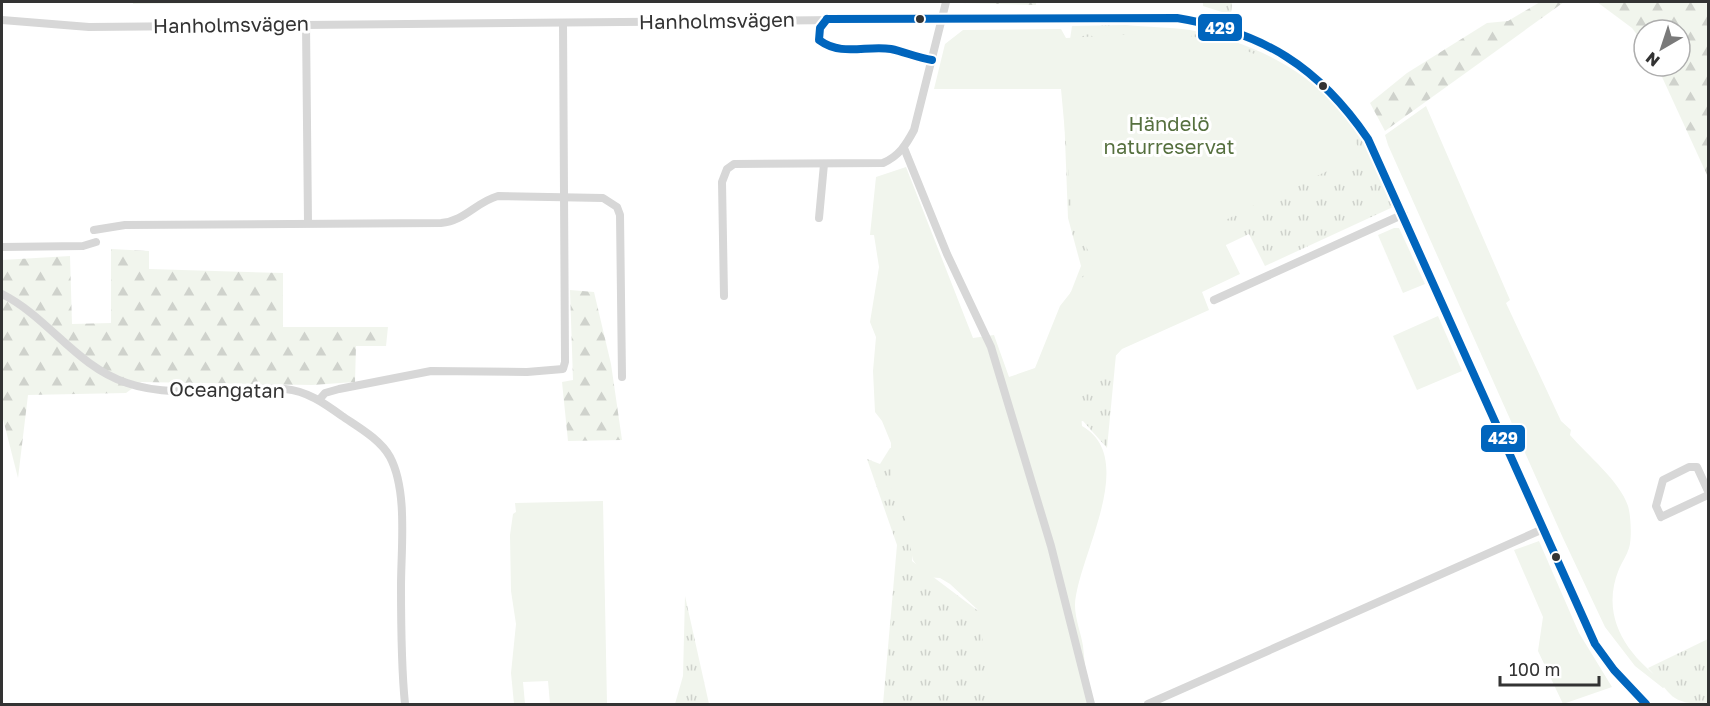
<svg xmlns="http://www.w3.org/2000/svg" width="1710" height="706" font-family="'Golos Text',sans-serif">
	<defs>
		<pattern id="grass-tufts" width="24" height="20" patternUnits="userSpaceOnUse" patternTransform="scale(1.5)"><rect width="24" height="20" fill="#f1f5ed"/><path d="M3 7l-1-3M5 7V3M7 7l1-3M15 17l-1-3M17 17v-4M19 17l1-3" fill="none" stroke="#cfd2cc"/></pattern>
		<pattern id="forest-firs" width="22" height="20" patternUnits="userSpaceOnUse" patternTransform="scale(1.5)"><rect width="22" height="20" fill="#f1f5ed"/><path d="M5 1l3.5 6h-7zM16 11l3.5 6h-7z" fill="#cfd2cc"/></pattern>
	</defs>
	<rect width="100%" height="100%" fill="#fff"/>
	<g fill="url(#grass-tufts)">
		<path d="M133,2h191l-191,2z"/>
		<path d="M1203,2h29l-1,13 -28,-9z"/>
		<path d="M1126,25c21,2 43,2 64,5 70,13 134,48 173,110 13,20 20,45 30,67l-128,59 -16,-32 -44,21 -6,35 -82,54 -10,104 -24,-27 -22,4 -16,121 45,158h-207l14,-159 -30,-86 13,5 10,-16 22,-1 4,68 -4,46 65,49 36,-39 26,-197 42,-108 -13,-48 -5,-132 9,-60z"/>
		<path d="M685,596l24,108h-34l8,-28z"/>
		<path d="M1708,639v65c-40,0 -35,-9 -60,-36z"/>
	</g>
	<g fill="url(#forest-firs)">
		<path d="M920,2h116v3l-110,-3z"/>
		<path d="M1540,2h24l-179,129 -15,-28 37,-30 80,-50 21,-2z"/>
		<path d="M1597,2h109l2,5v170l-51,-111h23v-36h-36v14l-12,-16z"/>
		<path d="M111,249l38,2v18l134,4v54h105l-2,19h-30l-1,36 -43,3 -171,-3 -15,11 -98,2 -10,83 -16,-63v-155l68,-4 2,68 39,-1z"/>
		<path d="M570,290l24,2 17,72 11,76 -54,1 -6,-59 11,-2z"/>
	</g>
	<g fill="#f1f5ed">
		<path d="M1061,29l5,9 107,-6 61,14 28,11 24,15 55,46 22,37 -95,43 -52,27 24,49 -38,18 7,18 -87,39 -39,42 -3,15 2,20c58,33 -5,132 -7,179 0,14 6,28 8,41 2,20 4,39 9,58h-100l-14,-94 -28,-26 -10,-6 -15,-1 -12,-17 -11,-56 -11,-17v-44l-9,-22 -7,-9 -2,-41 3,-34 -6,-15 9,-55 -5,-32h-4l6,-58 30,-10 67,171 21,-3 15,42 26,-9 25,-62 34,-43 -21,-44 -12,-130h-127l11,-45 18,-14z"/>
		<path d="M1426,106l84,194 -4,3 55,118 10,9 -1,5c17,20 50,46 58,71 3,10 4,33 1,42 -2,7 -7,14 -10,21 -20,49 9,88 49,116l-5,3 -28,-22 -30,-39 -42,-89 -175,-393 -3,-10z"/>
		<path d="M1394,228h5l26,56 -22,9 -25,-58z"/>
		<path d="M1438,316l24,55 -45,19 -24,-54z"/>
		<path d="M603,501l4,203h-63h6l-2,-23 -25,1 2,22h-11l-3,-31 5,-49 -5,-33 -1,-56 3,-21 3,-2 -1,-9z"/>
		<path d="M1539,541l40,92 33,54 -49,17 -25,-53 5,-34 -29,-67z"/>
	</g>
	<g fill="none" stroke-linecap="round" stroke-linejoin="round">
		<g stroke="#d7d7d7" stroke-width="8">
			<path d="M2,20l87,7 1074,-10c72,5 138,36 184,92 8,9 14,20 21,30l227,505 19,26 32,34"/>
			<path d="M306,24l2,199"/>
			<path d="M904,148l43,106 44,93 60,199 40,158"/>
			<path d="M819,218l5,-54"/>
			<path d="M94,230l31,-5 316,-2c24,-2 35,-21 57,-27l105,2 14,9 3,8 2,162"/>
			<path d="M2,247l81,-1 13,-4"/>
			<path d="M2,294c46,23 74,72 125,89 49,17 107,2 158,6 22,2 39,14 57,27 16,11 38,23 48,41 18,34 11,91 11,129 0,40 0,79 4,118"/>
			<path d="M724,296l-2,-114 5,-13 7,-5 149,-1c16,-7 23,-18 31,-33l32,-128"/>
			<path d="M1214,300l190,-86"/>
			<path d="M319,400l6,-7 14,-4 92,-18 96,1 36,-3 2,-7 -2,-339"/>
			<path d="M1708,491l-11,-24h-8l-26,13 -7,26 5,11 47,-22"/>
			<path d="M1148,704l395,-175"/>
		</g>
		<g stroke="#fff" stroke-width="12">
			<g id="bus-1">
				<path d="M827,19l350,-1c86,14 142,49 191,121l227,505 19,26 32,34"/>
				<path d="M827,19l-7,9 -1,12c23,17 47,5 72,9 14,3 27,9 41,11"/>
			</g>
		</g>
		<use href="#bus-1" stroke="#0065bd" stroke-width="8"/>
	</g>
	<g fill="#333" stroke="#fff" stroke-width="2">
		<circle cx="920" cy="19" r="5"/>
		<circle cx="1323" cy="86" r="5"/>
		<circle cx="1556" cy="557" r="5"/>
	</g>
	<g text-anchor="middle" stroke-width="6" stroke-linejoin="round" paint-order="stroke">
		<g font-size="20" fill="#333" stroke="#fff">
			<text transform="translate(717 21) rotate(-1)" y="7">Hanholmsvägen</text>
			<text transform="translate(231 25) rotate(-1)" y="7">Hanholmsvägen</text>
			<text transform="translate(227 390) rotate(1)" y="7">Oceangatan</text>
		</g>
		<g font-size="20" fill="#56703f" stroke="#fff">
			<text x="1169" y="131">Händelö<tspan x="1169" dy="23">naturreservat</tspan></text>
		</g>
	</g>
	<g stroke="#fff" stroke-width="2">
		<rect x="1197" y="13" width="46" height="29" rx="6" fill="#0065bd"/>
		<rect x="1480" y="424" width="46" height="29" rx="6" fill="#0065bd"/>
	</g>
	<g font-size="16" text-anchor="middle" font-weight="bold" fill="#fff">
		<text x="1220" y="34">429</text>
		<text x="1503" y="444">429</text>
	</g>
	<rect width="1710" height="706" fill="none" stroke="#333333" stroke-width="6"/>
	<g transform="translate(1662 48) rotate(219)"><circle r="28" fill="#ffffff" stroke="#adadad" stroke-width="1.5"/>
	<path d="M0-4.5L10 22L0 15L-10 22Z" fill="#7a7a7a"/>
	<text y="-9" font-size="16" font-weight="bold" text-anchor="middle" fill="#333333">N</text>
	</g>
	<path d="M1500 676v9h99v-9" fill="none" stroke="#333333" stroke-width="3"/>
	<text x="1509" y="676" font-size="18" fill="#333333" stroke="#ffffff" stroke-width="4.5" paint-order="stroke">100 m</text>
</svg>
